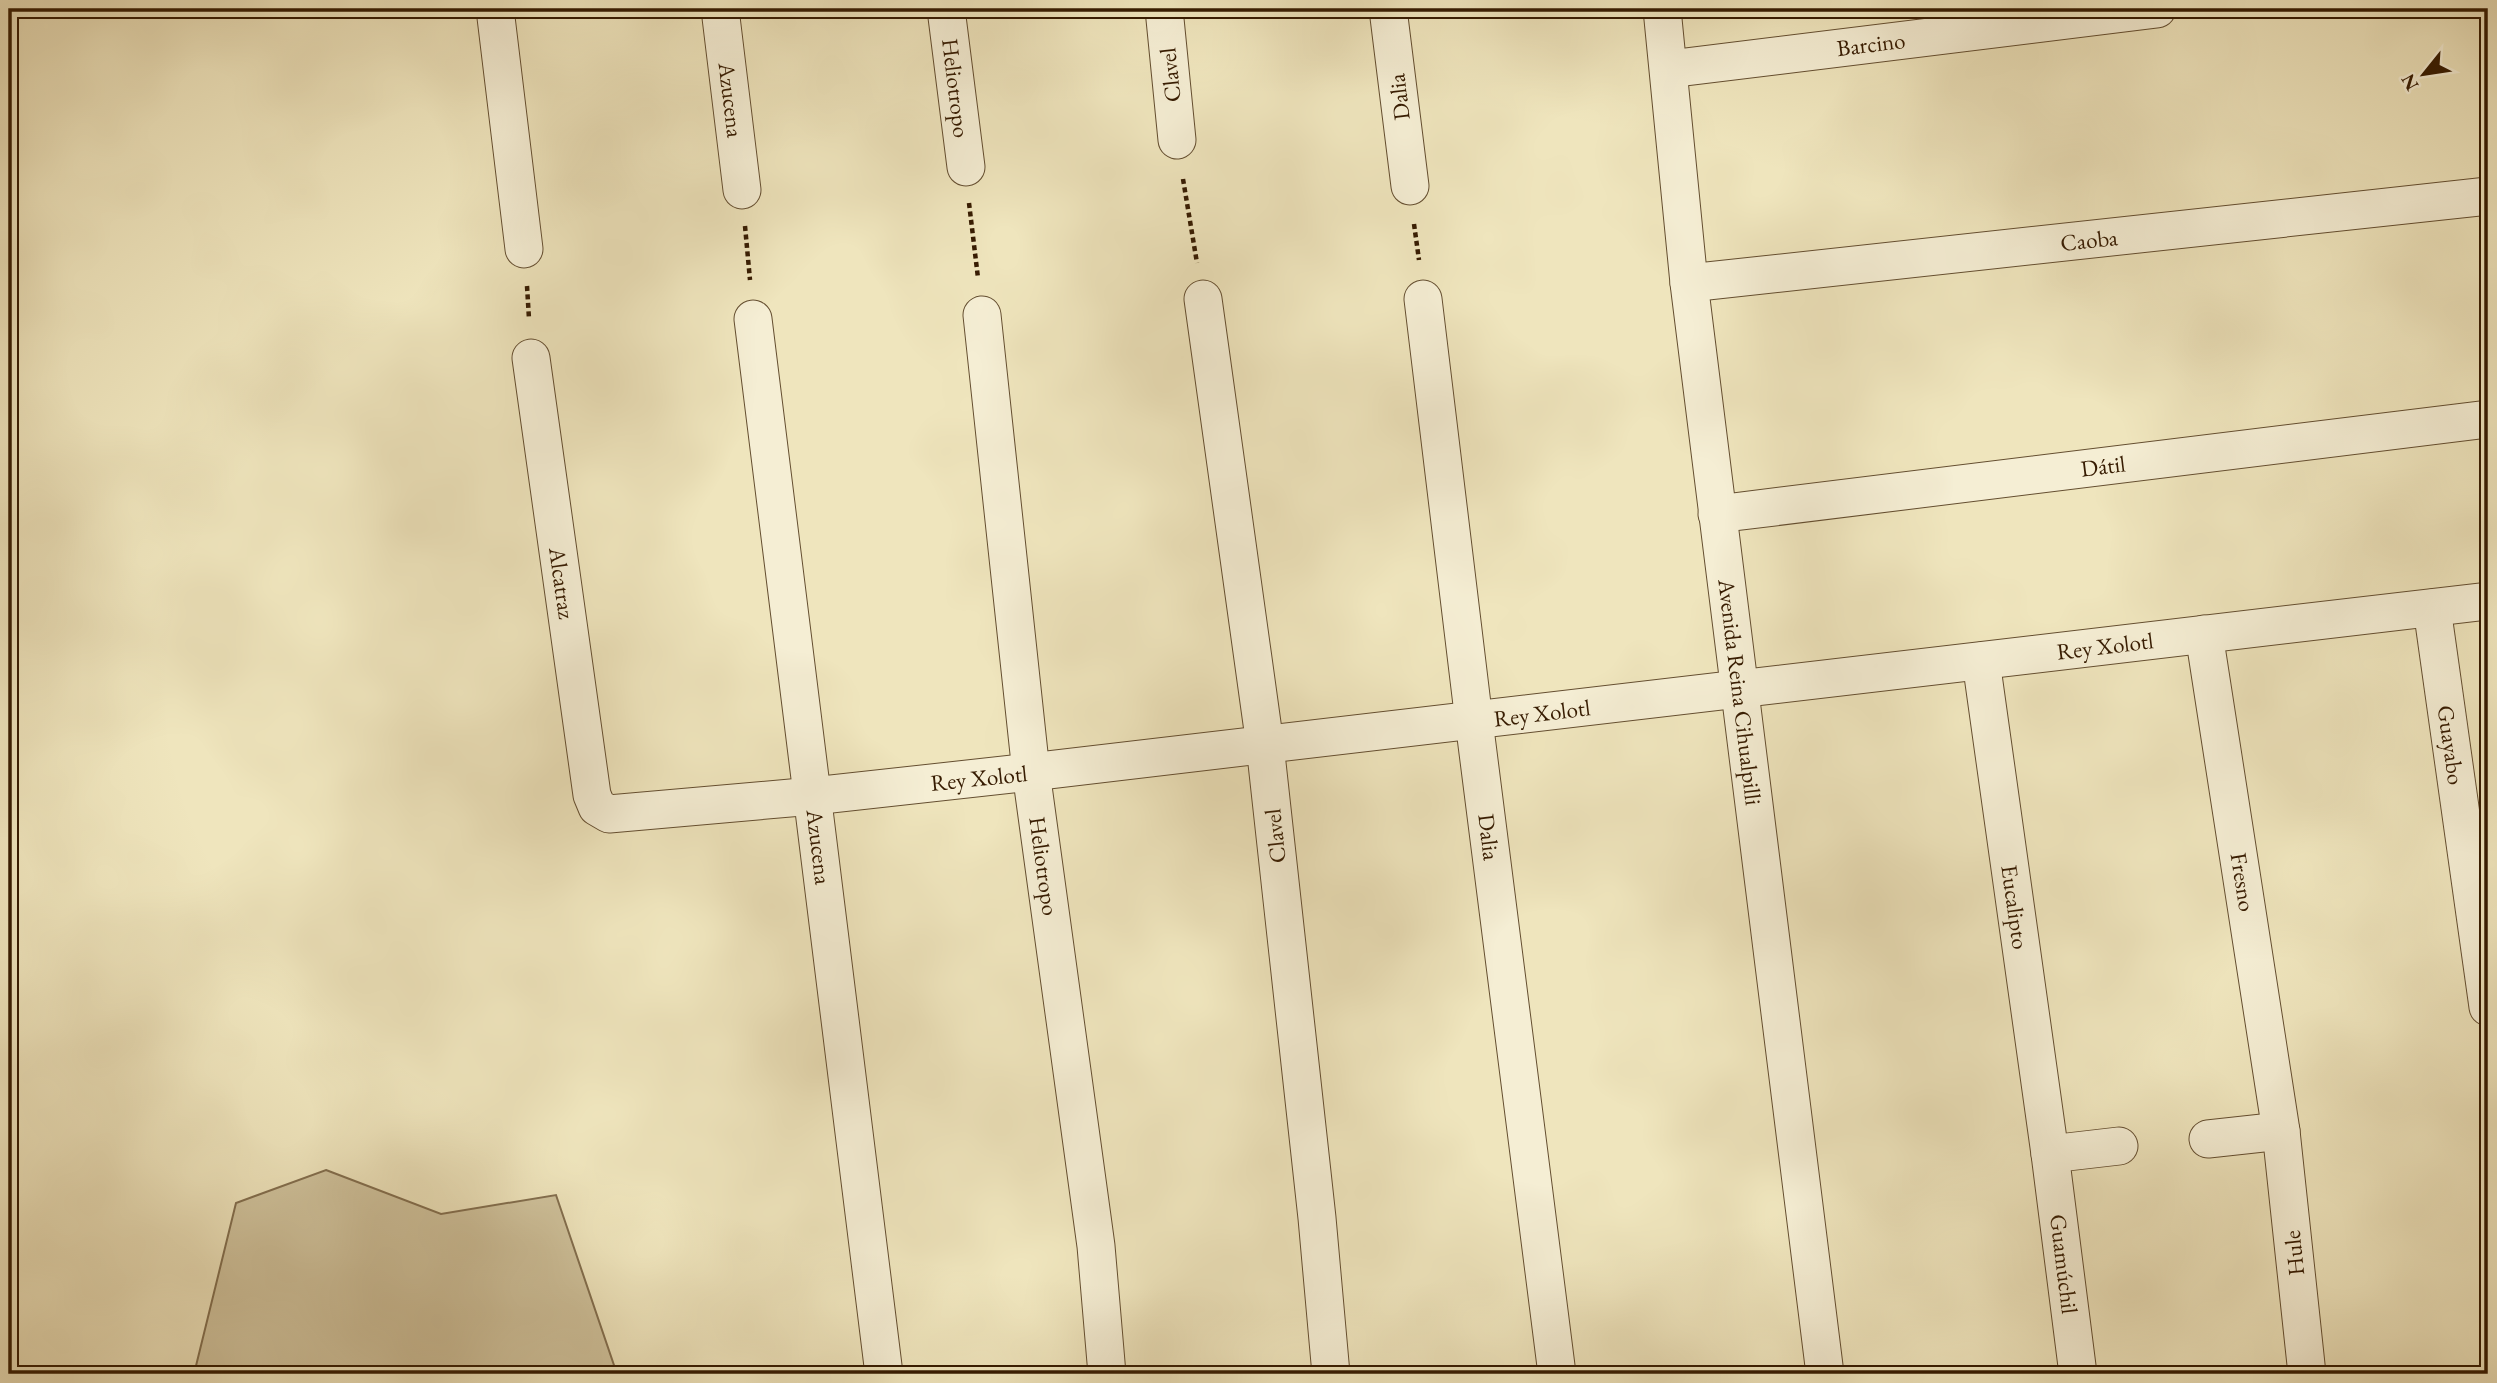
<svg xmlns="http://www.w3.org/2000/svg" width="2497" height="1383" font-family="'EB Garamond',serif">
	<rect width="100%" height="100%" fill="#efe5bd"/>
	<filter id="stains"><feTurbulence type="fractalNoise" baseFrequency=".00286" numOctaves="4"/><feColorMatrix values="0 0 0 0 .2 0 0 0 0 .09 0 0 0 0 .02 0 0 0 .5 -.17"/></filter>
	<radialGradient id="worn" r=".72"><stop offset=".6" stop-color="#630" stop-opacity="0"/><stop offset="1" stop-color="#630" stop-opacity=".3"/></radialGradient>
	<path fill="#d0c39d" stroke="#836f4f" stroke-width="2" d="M326,1170l115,44 115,-19 61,179h-423l42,-171z"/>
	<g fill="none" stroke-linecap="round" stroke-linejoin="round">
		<g stroke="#644e30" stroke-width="39">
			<g id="street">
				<path d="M495,9l29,240"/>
				<path d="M720,9l22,181"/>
				<path d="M946,9l20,158"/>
				<path d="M1164,9l13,131"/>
				<path d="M1388,9l22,177"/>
				<path d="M1662,9l27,274 136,1091"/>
				<path d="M1669,69l488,-60"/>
				<path d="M1689,283l799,-87"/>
				<path d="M1203,299l62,446 52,473 14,156"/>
				<path d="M1423,299l51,422 83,653"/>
				<path d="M982,315l49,457 65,474 11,128"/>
				<path d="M753,319l131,1055"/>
				<path d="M531,358l61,437 5,12 12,7 204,-18 218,-24 1457,-171"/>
				<path d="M1717,514l771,-95"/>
				<path d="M2432,608l56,399"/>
				<path d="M2204,634l77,497 26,243"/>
				<path d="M1981,661l69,493 28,220"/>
				<path d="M2208,1139l73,-8"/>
				<path d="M2050,1154l69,-8"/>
			</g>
		</g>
		<g stroke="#361b01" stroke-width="4.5" stroke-dasharray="5 3.5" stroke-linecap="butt">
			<path d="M1183,179l14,84"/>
			<path d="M969,203l9,75"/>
			<path d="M1414,224l5,36"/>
			<path d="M745,226l5,54"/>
			<path d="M527,286l2,33"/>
		</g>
		<use href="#street" stroke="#f5eed4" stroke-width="37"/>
	</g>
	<g text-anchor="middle" stroke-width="5" stroke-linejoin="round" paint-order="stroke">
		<g font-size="23" fill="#361b01" stroke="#f5eed4">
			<text transform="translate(1871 44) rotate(-7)" y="8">Barcino</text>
			<text transform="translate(1170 75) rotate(-96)" y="8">Clavel</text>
			<text transform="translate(956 88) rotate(83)" y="8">Heliotropo</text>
			<text transform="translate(1399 97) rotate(-97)" y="8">Dalia</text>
			<text transform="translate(731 100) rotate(83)" y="8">Azucena</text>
			<text transform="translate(2089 240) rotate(-6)" y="8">Caoba</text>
			<text transform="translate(2103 466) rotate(-7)" y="8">Dátil</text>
			<text transform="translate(562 583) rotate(82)" y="8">Alcatraz</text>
			<text transform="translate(2105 646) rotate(-7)" y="8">Rey Xolotl</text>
			<text transform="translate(1740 692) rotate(83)" y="8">Avenida Reina Cihualpilli</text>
			<text transform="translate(1542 713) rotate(-7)" y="8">Rey Xolotl</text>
			<text transform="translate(2451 745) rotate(82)" y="8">Guayabo</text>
			<text transform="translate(979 778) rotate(-6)" y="8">Rey Xolotl</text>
			<text transform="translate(1275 836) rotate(-96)" y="8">Clavel</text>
			<text transform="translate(1489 837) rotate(83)" y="8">Dalia</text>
			<text transform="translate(819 847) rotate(83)" y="8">Azucena</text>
			<text transform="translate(1044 866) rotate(82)" y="8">Heliotropo</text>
			<text transform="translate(2243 882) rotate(81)" y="8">Fresno</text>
			<text transform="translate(2015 907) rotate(82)" y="8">Eucalipto</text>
			<text transform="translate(2294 1253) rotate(-96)" y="8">Hule</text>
			<text transform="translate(2064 1264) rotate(83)" y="8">Guamúchil</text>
		</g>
	</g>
	<rect width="2497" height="1383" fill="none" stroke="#efe5bd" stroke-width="35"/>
	<rect x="10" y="10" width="2476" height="1362" fill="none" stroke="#361b01" stroke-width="3.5"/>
	<rect x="18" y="18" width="2462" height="1348" fill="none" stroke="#361b01" stroke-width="2"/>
	<g transform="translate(2424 74) rotate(240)" stroke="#f5eed4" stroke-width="5" paint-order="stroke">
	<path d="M0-5L12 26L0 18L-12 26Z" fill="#361b01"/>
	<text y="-10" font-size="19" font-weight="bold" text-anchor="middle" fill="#361b01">N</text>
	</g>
	<rect width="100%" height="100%" filter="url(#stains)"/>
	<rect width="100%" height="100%" fill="url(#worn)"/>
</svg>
